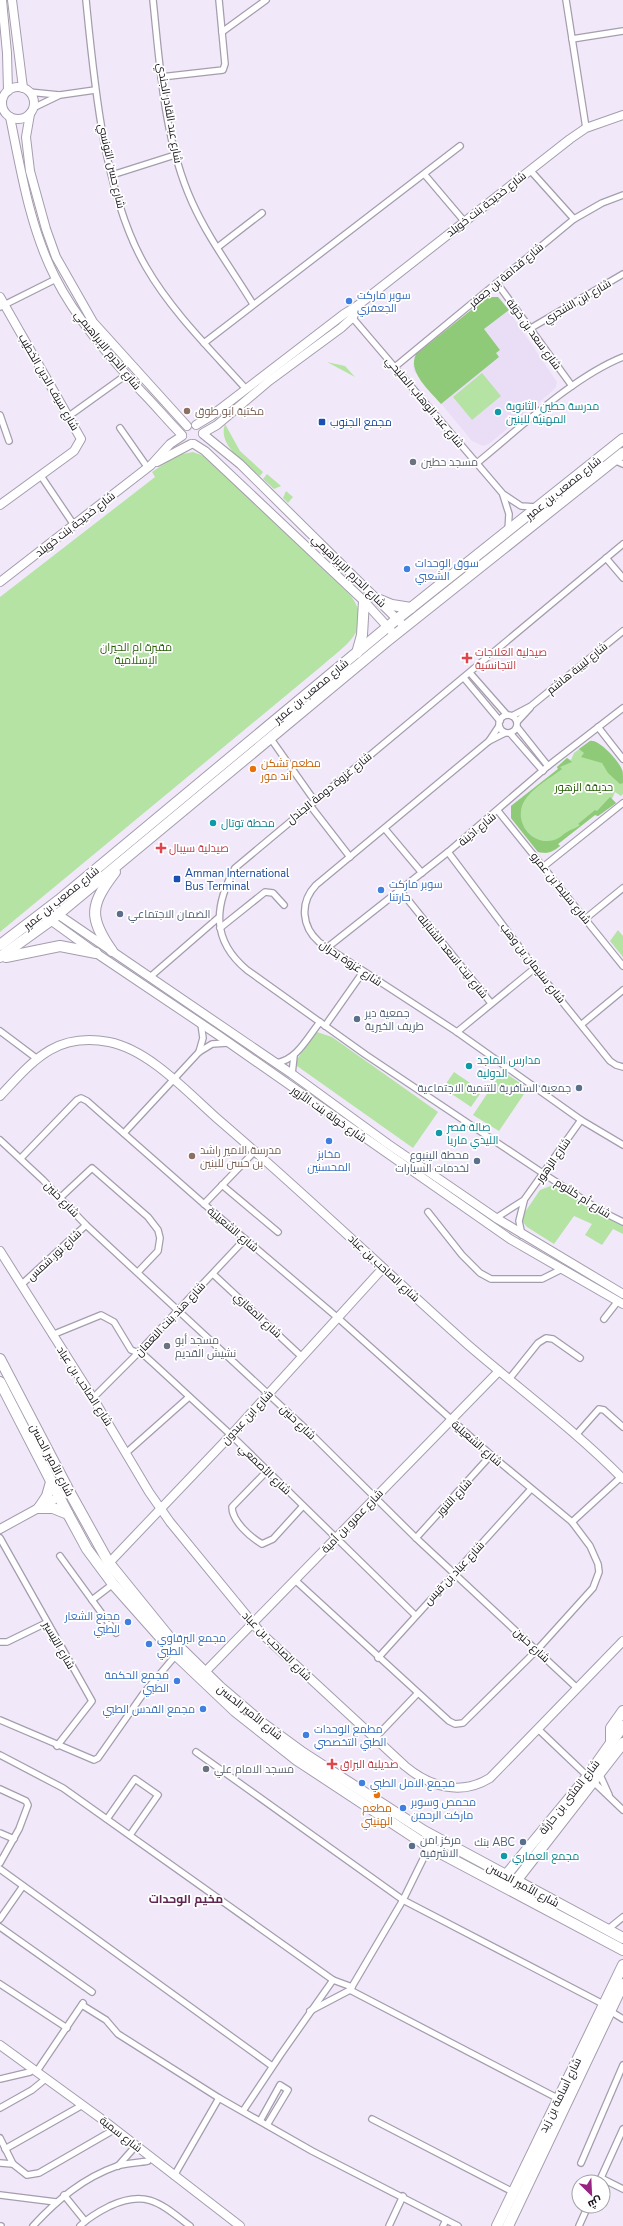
<svg xmlns="http://www.w3.org/2000/svg" width="623" height="2226" font-family="'Nunito Sans',Cairo,sans-serif">
	<rect width="100%" height="100%" fill="#f1e9fa"/>
	<path fill="#eadef7" d="M492,297h6l4,4 55,81 -1,5 -8,8 -59,49 -6,2 -11,-5 -58,-70 -1,-6 3,-11 69,-55z"/>
	<g fill="#b5e3a4">
		<path d="M327,362l18,4 10,11z"/>
		<path d="M482,373l19,23 -29,24 -19,-23z"/>
		<path d="M225,424l15,27 23,21 -3,4c-14,-13 -43,-30 -35,-52z"/>
		<path d="M193,452l14,5 144,139c23,32 -4,48 -27,68l-324,268v-335l155,-120 -3,-5 25,-17z"/>
		<path d="M267,474l14,12 -7,3 -11,-10z"/>
		<path d="M286,491l7,6 -5,6 -5,-5z"/>
		<path d="M590,741c9,-2 31,23 33,31 0,7 0,15 0,22l-2,2 -6,-4 -3,7 4,4 -18,13 -3,-1 -37,29 2,2c-8,7 -12,8 -22,6l-27,-34v-12l47,-37 -1,-2 10,-9 4,2 3,-7z"/>
		<path d="M618,930l5,6v21l-13,-16z"/>
		<path d="M317,1032l15,5 106,75 -25,36 -116,-82v-7z"/>
		<path d="M502,1071l26,17 -29,43 -26,-16z"/>
		<path d="M454,1072l28,19 -11,16 -28,-19z"/>
		<path d="M553,1185l70,39v10l-10,-5 -11,16 -17,-10 7,-11 -18,-8 -20,28 -27,-17 -5,-6 1,-6 17,-25z"/>
	</g>
	<g fill="#8fca79">
		<path d="M492,297h6l11,13 -25,19 16,21 -4,3 3,4 -58,47c-11,-13 -34,-32 -25,-50l69,-55z"/>
		<path d="M590,741c9,-2 29,20 32,29 1,3 1,9 1,13l-3,1 -12,-11 -6,-10 -21,-6 3,-4 -5,-4z"/>
		<path d="M567,758l5,4 -12,5 2,2c-13,10 -25,16 -35,28 -15,18 -1,45 21,44 12,0 15,-9 25,-12 2,-1 3,-1 7,-4l-2,-1 17,-14 2,1 13,-14 6,6 -18,13 -3,-1 -37,29 2,2c-8,6 -12,8 -22,6l-27,-34v-12l47,-37 -1,-2z"/>
	</g>
	<g fill="none" stroke-linecap="round" stroke-linejoin="round">
		<g stroke="#a59dad" stroke-width="8">
			<g id="street">
				<path d="M86,0c8,82 18,195 60,267 26,45 65,83 100,122"/>
				<path d="M153,0c7,67 11,140 39,202 16,36 41,69 61,102"/>
				<path d="M566,0l20,128"/>
				<path d="M222,32l44,-32"/>
				<path d="M572,39l51,-8"/>
				<path d="M161,77l62,-7 2,-6 -6,-64"/>
				<path d="M29,92l30,3"/>
				<path d="M33,108l27,-13 35,-5"/>
				<path d="M530,170l44,49"/>
				<path d="M112,175l63,-20"/>
				<path d="M425,175l39,46"/>
				<path d="M218,247l44,-34"/>
				<path d="M497,283l75,103"/>
				<path d="M0,307l56,-28"/>
				<path d="M351,316l152,178 18,12 15,1"/>
				<path d="M531,328l92,-54"/>
				<path d="M204,343l256,-197"/>
				<path d="M396,366l178,-147 28,-16 21,-8"/>
				<path d="M0,415l9,26"/>
				<path d="M69,416l57,-41"/>
				<path d="M120,428l28,40"/>
				<path d="M614,460l9,4"/>
				<path d="M477,463c43,-35 96,-86 146,-106"/>
				<path d="M41,476l33,49"/>
				<path d="M503,495l6,19 -1,17"/>
				<path d="M623,544l-388,324c-21,38 -24,72 12,102l119,85 178,119 57,37 22,11"/>
				<path d="M606,558l17,20"/>
				<path d="M470,673l37,42"/>
				<path d="M464,678l36,43"/>
				<circle cx="508" cy="724" r="9"/>
				<path d="M512,716l19,-10 92,-75"/>
				<path d="M517,722l13,-14"/>
				<path d="M517,727l31,39"/>
				<path d="M598,727l25,32"/>
				<path d="M505,733l-16,8 -173,144c-17,18 -14,42 3,57l138,90 124,88 42,25"/>
				<path d="M510,733l33,38"/>
				<path d="M271,739l43,61"/>
				<path d="M489,741l10,-15"/>
				<path d="M309,804l41,53"/>
				<path d="M498,811l125,155"/>
				<path d="M385,829l37,44"/>
				<path d="M448,852l87,116 75,93 6,4 7,2"/>
				<path d="M543,867l80,-64"/>
				<path d="M400,890l91,113"/>
				<path d="M585,919l38,-31"/>
				<path d="M220,928l45,-36 8,1 11,12"/>
				<path d="M328,947l120,-95 100,-86 75,-58"/>
				<path d="M150,977l68,-59"/>
				<path d="M582,1024l41,-34"/>
				<path d="M325,1026l38,-54"/>
				<path d="M0,1031l36,27"/>
				<path d="M457,1032l78,-64"/>
				<path d="M199,1052l4,-14 -2,-14"/>
				<path d="M276,1063c21,-3 31,-25 44,-41"/>
				<path d="M292,1074l2,-18"/>
				<path d="M124,1133l75,-81 13,-8 16,-1"/>
				<path d="M0,1140l43,40 43,45 221,205 109,108 161,150"/>
				<path d="M21,1158l56,-58 4,-2 6,3 117,103 134,114 153,137 81,67 18,24 8,18 1,8 -6,16 -56,62 -74,73 -8,1 -6,-3 -154,-141"/>
				<path d="M222,1185l56,47"/>
				<path d="M61,1197l31,-29 56,49 10,13 2,8 -2,13 -19,20"/>
				<path d="M204,1204l51,-53"/>
				<path d="M428,1212l34,43 18,18 11,6h51l20,-10"/>
				<path d="M496,1218l28,-18 57,-80"/>
				<path d="M522,1235l-3,-14 5,-20"/>
				<path d="M213,1274l89,83"/>
				<path d="M21,1285l65,-60"/>
				<path d="M604,1319l14,-18"/>
				<path d="M52,1335l49,-20 13,7 17,28 13,5 10,9 77,71 184,180"/>
				<path d="M510,1378l28,-35 8,-5 7,1 27,19"/>
				<path d="M93,1398l42,-42 110,-117"/>
				<path d="M576,1435l23,-26 5,1 19,17"/>
				<path d="M126,1453l63,-56"/>
				<path d="M267,1471l-35,36c0,14 18,30 30,37l11,-5 30,-33"/>
				<path d="M572,1522l49,-45"/>
				<path d="M0,1538l92,163 -35,45"/>
				<path d="M416,1538l75,-83"/>
				<path d="M60,1556l56,77"/>
				<path d="M92,1600l21,-16"/>
				<path d="M0,1642h7l39,-19"/>
				<path d="M378,1658l153,-169"/>
				<path d="M0,1720l94,40 4,-2 45,-64 33,-39"/>
				<path d="M539,1730l84,80"/>
				<path d="M374,1739l43,-45"/>
				<path d="M196,1752l207,148 202,105"/>
				<path d="M0,1755l63,33 270,192 19,7"/>
				<path d="M600,1775l9,20"/>
				<path d="M0,1789l26,12 2,4 -9,24 -19,34"/>
				<path d="M107,1819l28,-40 23,16 -28,40"/>
				<path d="M0,1833l14,6"/>
				<path d="M0,1869l272,197"/>
				<path d="M0,1919l23,-33"/>
				<path d="M0,1927l92,65"/>
				<path d="M607,1930l16,-13"/>
				<path d="M0,1984l67,44"/>
				<path d="M350,1990l209,109"/>
				<path d="M82,2005l24,15 12,14 101,64"/>
				<path d="M310,2011l40,-21 53,-90 26,-53"/>
				<path d="M610,2011l13,8"/>
				<path d="M37,2071l46,-68"/>
				<path d="M0,2079l30,-7"/>
				<path d="M0,2108l32,-18 11,-9"/>
				<path d="M243,2111l38,-57 52,-74"/>
				<path d="M372,2119l141,73"/>
				<path d="M260,2121l20,-36 8,5 -21,35"/>
				<path d="M0,2138l13,26"/>
				<path d="M5,2149l74,-42"/>
				<path d="M0,2163l13,1 14,11 12,-2 71,-41"/>
				<path d="M581,2163l42,-98"/>
				<path d="M118,2166l15,-17"/>
				<path d="M174,2176l45,-78 93,53 146,75"/>
				<path d="M601,2178l22,11"/>
				<path d="M599,2182l24,-53"/>
				<path d="M0,2195l56,7"/>
				<path d="M64,2195l21,26"/>
				<path d="M0,2226h1"/>
				<path d="M33,2226c24,-26 50,-48 84,-60 10,-3 21,-3 31,-5"/>
				<path d="M80,2226c8,-8 20,-15 30,-20 37,-17 51,-2 80,20"/>
				<path d="M389,2226l14,-30"/>
				<path d="M443,2226l3,-6"/>
				<path d="M579,2226l9,-20"/>
			</g>
		</g>
		<g stroke="#a59dad" stroke-width="10">
			<g id="secondary">
				<path d="M2,0l5,53 1,38"/>
				<path d="M12,0l11,88"/>
				<circle cx="18" cy="103" r="16"/>
				<path d="M30,114l-4,23 4,34 16,58 10,28 37,65 94,104"/>
				<path d="M10,117c11,54 20,111 45,160 21,42 55,80 86,114 14,14 27,30 41,44"/>
				<path d="M0,297l81,142 -7,12 -74,54"/>
				<path d="M196,425l15,-9 133,-102 13,-8 213,-167 16,-11 37,-13"/>
				<path d="M203,433l14,-8 52,-44 72,-53 12,-11 4,-11"/>
				<path d="M203,434l37,30 165,163"/>
				<path d="M194,444l11,7 159,150 31,34"/>
				<path d="M157,462l34,-18"/>
				<path d="M0,582l151,-117 19,-21 12,-8"/>
				<path d="M53,911l239,163 96,70 108,74 127,76"/>
				<path d="M42,914l54,39 122,82 292,204 113,65"/>
				<path d="M0,1096c33,-35 55,-64 109,-54 41,8 80,52 111,79 84,72 164,149 247,223 52,45 108,86 156,135"/>
				<path d="M0,1251l93,147 56,94 21,30 91,111 144,133c25,21 56,30 85,12l133,-137"/>
				<path d="M0,1529l64,-35"/>
				<path d="M109,1563l122,-128 152,-167"/>
				<path d="M205,1672l294,-301"/>
				<path d="M0,2045l103,75 137,106"/>
			</g>
		</g>
		<g stroke="#a59dad" stroke-width="12">
			<g id="highway">
				<path d="M380,600l12,5 19,3"/>
				<path d="M357,653l5,-18 2,-34"/>
				<path d="M0,945l59,-45 338,-281 226,-180"/>
				<path d="M112,951c-24,-34 -22,-46 3,-79"/>
				<path d="M0,957l50,-36 336,-279 237,-189"/>
				<path d="M6,957l54,-11 36,7"/>
				<path d="M0,1359l69,132 40,72 60,74 51,50 42,36 41,30 121,78 199,107"/>
				<path d="M0,1382l68,132 19,35 26,35 63,71 59,56 62,49 132,87 194,103"/>
				<path d="M39,1508h14l15,6"/>
				<path d="M39,1508l8,-12 4,-14"/>
				<path d="M611,1743v-15l12,-17"/>
				<path d="M502,1880l85,-103 36,-51"/>
				<path d="M512,1886l111,-143"/>
				<path d="M497,2226l126,-261"/>
				<path d="M508,2226l115,-242"/>
			</g>
		</g>
		<use href="#street" stroke="#fff" stroke-width="5.5"/>
		<use href="#secondary" stroke="#fff" stroke-width="8"/>
		<use href="#highway" stroke="#fff" stroke-width="10"/>
	</g>
	<g fill="#3f7fe0" stroke="#fff" stroke-width="1.5">
		<circle cx="349" cy="301" r="4"/>
		<circle cx="407" cy="569" r="4"/>
		<circle cx="381" cy="890" r="4"/>
		<circle cx="329" cy="1141" r="4"/>
		<circle cx="128" cy="1622" r="4"/>
		<circle cx="149" cy="1644" r="4"/>
		<circle cx="177" cy="1681" r="4"/>
		<circle cx="203" cy="1709" r="4"/>
		<circle cx="306" cy="1735" r="4"/>
		<circle cx="362" cy="1783" r="4"/>
		<circle cx="403" cy="1808" r="4"/>
	</g>
	<g fill="#8d6e63" stroke="#fff" stroke-width="1.5">
		<circle cx="187" cy="411" r="4"/>
		<circle cx="192" cy="1156" r="4"/>
	</g>
	<g fill="#0f9aa8" stroke="#fff" stroke-width="1.5">
		<circle cx="498" cy="412" r="4"/>
		<circle cx="213" cy="823" r="4"/>
		<circle cx="469" cy="1066" r="4"/>
		<circle cx="439" cy="1133" r="4"/>
		<circle cx="504" cy="1856" r="4"/>
	</g>
	<g fill="#1a4fb4" stroke="#fff" stroke-width="1.5">
		<rect x="318" y="418" width="8" height="8" rx="2"/>
		<rect x="173" y="875" width="8" height="8" rx="2"/>
	</g>
	<g fill="#6b7280" stroke="#fff" stroke-width="1.5">
		<circle cx="413" cy="462" r="4"/>
		<circle cx="167" cy="1346" r="4"/>
		<circle cx="206" cy="1769" r="4"/>
	</g>
	<g fill="#e0444e" stroke="#fff" stroke-width="1.5">
		<path d="M465 652h4v4h4v4h-4v4h-4v-4h-4v-4h4z"/>
		<path d="M159 842h4v4h4v4h-4v4h-4v-4h-4v-4h4z"/>
		<path d="M330 1758h4v4h4v4h-4v4h-4v-4h-4v-4h4z"/>
	</g>
	<g fill="#e8710a" stroke="#fff" stroke-width="1.5">
		<circle cx="253" cy="769" r="4"/>
		<circle cx="377" cy="1795" r="4"/>
	</g>
	<g fill="#5c6f8a" stroke="#fff" stroke-width="1.5">
		<circle cx="120" cy="914" r="4"/>
		<circle cx="357" cy="1019" r="4"/>
		<circle cx="579" cy="1088" r="4"/>
		<circle cx="477" cy="1161" r="4"/>
		<circle cx="523" cy="1842" r="4"/>
		<circle cx="412" cy="1846" r="4"/>
	</g>
	<g text-anchor="middle" stroke-width="3.5" stroke-linejoin="round" paint-order="stroke">
		<g font-size="11" fill="#161319" stroke="#fff">
			<text transform="translate(170 113) rotate(80)" y="4">شارع عبد القادر الجندي</text>
			<text transform="translate(112 166) rotate(77)" y="4">شارع حسن التونسي</text>
			<text transform="translate(486 204) rotate(-38)" y="4">شارع خديجة بنت خويلد</text>
			<text transform="translate(506 275) rotate(-40)" y="4">شارع قدامة بن جعفر</text>
			<text transform="translate(577 301) rotate(-30)" y="4">شارع ابن الشجري</text>
			<text transform="translate(534 334) rotate(54)" y="4">شارع سعد بن خولة</text>
			<text transform="translate(108 350) rotate(51)" y="4">شارع الحرم الإبراهيمي</text>
			<text transform="translate(49 382) rotate(60)" y="4">شارع سيف الدين الخطيب</text>
			<text transform="translate(425 402) rotate(50)" y="4">شارع عبد الوهاب المليحي</text>
			<text transform="translate(563 488) rotate(-39)" y="4">شارع مصعب بن عمير</text>
			<text transform="translate(75 524) rotate(-38)" y="4">شارع خديجة بنت خويلد</text>
			<text transform="translate(349 571) rotate(44)" y="4">شارع الحرم الإبراهيمي</text>
			<text transform="translate(577 668) rotate(-39)" y="4">شارع لبيبة هاشم</text>
			<text transform="translate(311 691) rotate(-40)" y="4">شارع مصعب بن عمير</text>
			<text transform="translate(329 788) rotate(-39)" y="4">شارع غزوة دومة الجندل</text>
			<text transform="translate(477 829) rotate(-40)" y="4">شارع اذينة</text>
			<text transform="translate(561 888) rotate(51)" y="4">شارع سليط بن عمرو</text>
			<text transform="translate(61 898) rotate(-39)" y="4">شارع مصعب بن عمير</text>
			<text transform="translate(453 956) rotate(51)" y="4">شارع ليث اسعد الشنابله</text>
			<text transform="translate(351 963) rotate(34)" y="4">شارع غزوة بحران</text>
			<text transform="translate(533 963) rotate(52)" y="4">شارع سليمان بن وهب</text>
			<text transform="translate(329 1114) rotate(35)" y="4">شارع خولة بنت الأزور</text>
			<text transform="translate(553 1160) rotate(-55)" y="4">شارع الزهور</text>
			<text transform="translate(583 1198) rotate(32)" y="4">شارع أم كلثوم</text>
			<text transform="translate(62 1199) rotate(46)" y="4">شارع حنين</text>
			<text transform="translate(233 1229) rotate(40)" y="4">شارع الشعيلية</text>
			<text transform="translate(54 1255) rotate(-43)" y="4">شارع نور شمس</text>
			<text transform="translate(384 1268) rotate(43)" y="4">شارع الصاحب بن عباد</text>
			<text transform="translate(258 1315) rotate(43)" y="4">شارع المغازي</text>
			<text transform="translate(170 1319) rotate(-47)" y="4">شارع هند بنت النعمان</text>
			<text transform="translate(85 1386) rotate(57)" y="4">شارع الصاحب بن عباد</text>
			<text transform="translate(247 1417) rotate(-47)" y="4">شارع ابن عبدون</text>
			<text transform="translate(298 1422) rotate(44)" y="4">شارع حنين</text>
			<text transform="translate(477 1443) rotate(41)" y="4">شارع الشعيلية</text>
			<text transform="translate(52 1460) rotate(62)" y="4">شارع الأمير الحسن</text>
			<text transform="translate(265 1469) rotate(44)" y="4">شارع الأصمعي</text>
			<text transform="translate(454 1497) rotate(-47)" y="4">شارع التنور</text>
			<text transform="translate(352 1521) rotate(-46)" y="4">شارع عمرو بن أمية</text>
			<text transform="translate(454 1573) rotate(-47)" y="4">شارع عباد بن قيس</text>
			<text transform="translate(59 1645) rotate(60)" y="4">شارع التيسير</text>
			<text transform="translate(532 1645) rotate(43)" y="4">شارع حنين</text>
			<text transform="translate(277 1646) rotate(45)" y="4">شارع الصاحب بن عباد</text>
			<text transform="translate(250 1712) rotate(39)" y="4">شارع الأمير الحسن</text>
			<text transform="translate(569 1797) rotate(-52)" y="4">شارع المثنى بن حارثة</text>
			<text transform="translate(523 1885) rotate(28)" y="4">شارع الأمير الحسن</text>
			<text transform="translate(560 2095) rotate(-64)" y="4">شارع أسامة بن زيد</text>
			<text transform="translate(121 2134) rotate(38)" y="4">شارع سمية</text>
		</g>
		<g font-size="11" fill="#366cbe" stroke="#fff" text-anchor="start">
			<text x="357" y="299">سوبر ماركت<tspan x="357" dy="13">الجعفري</tspan></text>
			<text x="415" y="567">سوق الوحدات<tspan x="415" dy="13">الشعبي</tspan></text>
			<text x="389" y="888">سوبر ماركت<tspan x="389" dy="13">حارتنا</tspan></text>
			<text x="329" y="1158" text-anchor="middle">مخابز<tspan x="329" dy="13">المحسنين</tspan></text>
			<text x="120" y="1620" text-anchor="end">مجنع الشعار<tspan x="120" dy="13">الطبي</tspan></text>
			<text x="157" y="1642">مجمع البرقاوي<tspan x="157" dy="13">الطبي</tspan></text>
			<text x="169" y="1679" text-anchor="end">مجمع الحكمة<tspan x="169" dy="13">الطبي</tspan></text>
			<text x="195" y="1713" text-anchor="end">مجمع القدس الطبي</text>
			<text x="314" y="1733">مطمع الوحدات<tspan x="314" dy="13">الطبي التخصصي</tspan></text>
			<text x="370" y="1787">مجمع الامل الطبي</text>
			<text x="411" y="1806">محمص وسوبر<tspan x="411" dy="13">ماركت الرحمن</tspan></text>
		</g>
		<g font-size="11" fill="#0d838f" stroke="#fff" text-anchor="start">
			<text x="506" y="410">مدرسة حطين الثانوية<tspan x="506" dy="13">المهنية للبنين</tspan></text>
			<text x="221" y="827">محطة توتال</text>
			<text x="477" y="1064">مدارس الماجد<tspan x="477" dy="13">الدولية</tspan></text>
			<text x="447" y="1131">صالة قصر<tspan x="447" dy="13">الليدي ماريا</tspan></text>
			<text x="512" y="1860">مجمع العماري</text>
		</g>
		<g font-size="11" fill="#785e54" stroke="#fff" text-anchor="start">
			<text x="195" y="415">مكتبة ابو طوق</text>
			<text x="200" y="1154">مدرسة الامير راشد<tspan x="200" dy="13">بن حسن للبنين</tspan></text>
		</g>
		<g font-size="11" fill="#164399" stroke="#fff" text-anchor="start">
			<text x="330" y="426">مجمع الجنوب</text>
			<text x="185" y="877">Amman International<tspan x="185" dy="13">Bus Terminal</tspan></text>
		</g>
		<g font-size="11" fill="#5b616d" stroke="#fff" text-anchor="start">
			<text x="421" y="466">مسجد حطين</text>
			<text x="175" y="1344">مسجد أبو<tspan x="175" dy="13">نشيش القديم</tspan></text>
			<text x="214" y="1773">مسجد الامام علي</text>
		</g>
		<g font-size="11" fill="#255c04" stroke="#fff">
			<text x="136" y="651">مقبرة ام الحيران<tspan x="136" dy="13">الإسلامية</tspan></text>
			<text x="584" y="791">حديقة الزهور</text>
		</g>
		<g font-size="11" fill="#be3a42" stroke="#fff" text-anchor="start">
			<text x="475" y="656">صيدلية العلاجات<tspan x="475" dy="13">التجانسية</tspan></text>
			<text x="169" y="852">صيدلية سيبال</text>
			<text x="340" y="1768">صديلية البراق</text>
		</g>
		<g font-size="11" fill="#c56008" stroke="#fff" text-anchor="start">
			<text x="261" y="767">مطعم تشكن<tspan x="261" dy="13">آند مور</tspan></text>
			<text x="377" y="1812" text-anchor="middle">مطعم<tspan x="377" dy="13">الهنيني</tspan></text>
		</g>
		<g font-size="11" fill="#4e5e75" stroke="#fff" text-anchor="start">
			<text x="128" y="918">الضمان الاجتماعي</text>
			<text x="365" y="1017">جمعية دير<tspan x="365" dy="13">طريف الخيرية</tspan></text>
			<text x="571" y="1092" text-anchor="end">جمعية السافرية للتنمية الاجتماعية</text>
			<text x="469" y="1159" text-anchor="end">محطة الينبوع<tspan x="469" dy="13">لخدمات السيارات</tspan></text>
			<text x="420" y="1844">مركز امن<tspan x="420" dy="13">الاشرفية</tspan></text>
			<text x="515" y="1846" text-anchor="end">بنك ABC</text>
		</g>
		<g font-size="12" font-weight="bold" fill="#602752" stroke="#fff">
			<text x="186" y="1903">مخيم الوحدات</text>
		</g>
	</g>
	<g transform="translate(591 2194) rotate(156)"><circle r="19" fill="#ffffff" stroke="#a2a1a3"/>
	<path d="M0-3L7 15L0 10L-7 15Z" fill="#982481"/>
	<text y="-6" font-size="11" font-weight="bold" text-anchor="middle" fill="#161319">ش</text>
	</g>
</svg>
